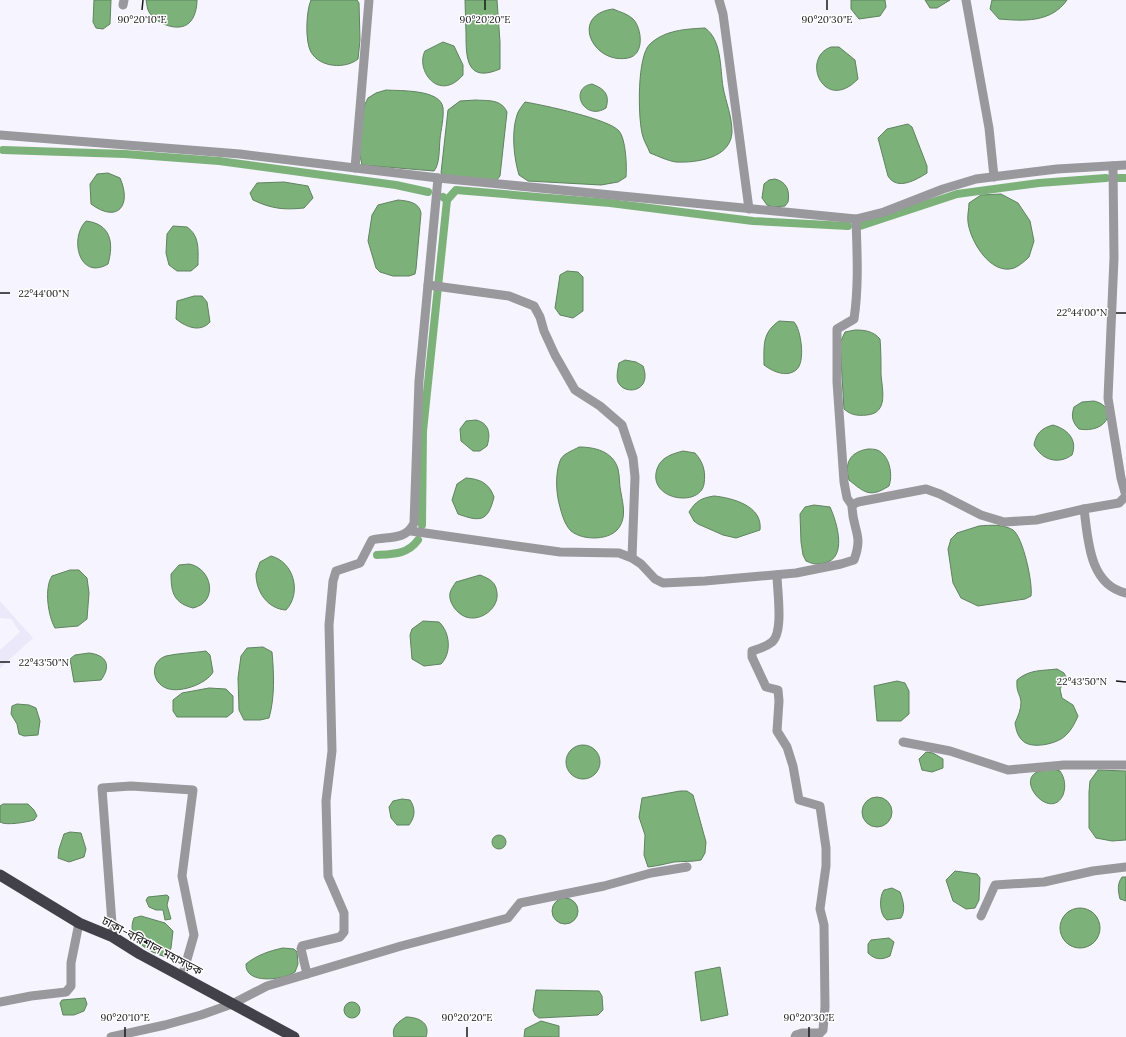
<svg xmlns="http://www.w3.org/2000/svg" width="1126" height="1037" font-family="Lora,'Noto Sans Bengali',serif">
	<rect width="100%" height="100%" fill="#f6f4fe"/>
	<path fill="#ebe8f9" d="M0,601l33,37 -33,30v-18l20,-18 -9,-13 -11,-1z"/>
	<g fill="#7db17a" stroke="#5f835e">
		<path d="M94,0h17l-1,24 -7,5 -7,-1 -3,-6z"/>
		<path d="M146,0h51c0,7 -2,18 -8,23 -11,10 -34,0 -40,-11 -2,-3 -2,-8 -3,-12z"/>
		<path d="M311,0h46l2,3 1,37 -2,19c-12,10 -38,9 -47,-7 -6,-10 -5,-41 0,-52z"/>
		<path d="M465,0h32l3,42v27c-33,14 -34,-10 -34,-35 0,-11 -1,-23 -1,-34z"/>
		<path d="M851,0h34l1,7 -6,9 -21,3 -8,-10z"/>
		<path d="M925,0h25l-13,8h-7z"/>
		<path d="M992,0h75c-16,23 -44,21 -68,19l-9,-10z"/>
		<path d="M613,9c7,3 15,5 20,10 9,9 12,36 -5,39 -35,7 -59,-43 -15,-49z"/>
		<path d="M705,28c17,12 15,40 18,59 3,16 9,29 9,45 -1,26 -35,31 -56,30 -8,-1 -18,-6 -26,-9 -2,-6 -7,-13 -8,-20 -4,-18 -5,-77 8,-89 15,-14 36,-15 55,-16z"/>
		<path d="M443,42l11,4 9,19v10c-24,28 -48,-5 -38,-24z"/>
		<path d="M831,47h8l16,13 3,19c-34,35 -58,-21 -27,-32z"/>
		<path d="M592,84c13,5 18,11 14,24 -22,14 -38,-20 -14,-24z"/>
		<path d="M386,90c14,1 55,-1 57,18 1,10 -2,21 -3,31 -1,9 0,25 -6,32l-72,-6 -3,-14 5,-45 4,-8 8,-5z"/>
		<path d="M476,100c13,1 25,-1 31,12l-7,64 -4,5 -51,-4 -4,-4 7,-63 12,-9z"/>
		<path d="M525,102c18,3 84,17 94,29 7,8 8,36 7,46l-8,5 -17,3 -73,-4 -9,-6c-5,-17 -8,-42 -2,-60 1,-4 5,-9 8,-13z"/>
		<path d="M908,124l4,3 15,39v7c-11,7 -30,18 -39,3l-10,-38 9,-9z"/>
		<path d="M108,173l12,5c12,27 -2,46 -29,26l-1,-20 7,-10z"/>
		<path d="M775,179c12,3 15,12 13,23l-3,4 -12,1 -6,-2 -5,-7 2,-14 5,-4z"/>
		<path d="M284,182l24,4 5,12 -9,10c-20,2 -32,1 -51,-8l-3,-7 7,-10z"/>
		<path d="M1001,194l17,9 12,18 4,20 -5,16c-4,4 -10,9 -15,11 -23,8 -44,-27 -46,-46 -1,-6 1,-13 1,-19l12,-8z"/>
		<path d="M398,200c10,1 21,2 23,13l-5,56 -1,5 -6,2h-16l-13,-4 -4,-4 -8,-27 4,-26 6,-10z"/>
		<path d="M86,221c25,3 28,22 22,43 -29,17 -39,-26 -22,-43z"/>
		<path d="M173,226l14,1c13,9 11,23 11,38l-7,6h-14l-8,-6 -3,-12 1,-19z"/>
		<path d="M567,271l11,1 5,5v34l-10,7 -13,-3 -5,-7 5,-33z"/>
		<path d="M194,296h8l5,6 3,20c-10,11 -24,5 -34,-3l1,-18z"/>
		<path d="M779,321l15,1c7,7 12,41 2,48 -10,8 -24,1 -32,-5 0,-20 -2,-32 15,-44z"/>
		<path d="M855,330c10,0 18,1 25,9 1,12 1,23 1,35 1,15 8,39 -14,41 -10,1 -16,0 -23,-6l-4,-66 5,-11z"/>
		<path d="M625,360l11,2 7,4c10,26 -19,30 -25,16 -2,-6 0,-14 1,-19z"/>
		<path d="M1094,401c25,6 14,33 -15,28 -7,-7 -8,-13 -5,-22l8,-5z"/>
		<path d="M476,420c13,3 15,14 11,26l-7,5h-7l-12,-10 -1,-12 6,-8z"/>
		<path d="M1053,425c14,4 25,14 19,30 -14,10 -30,5 -38,-10 2,-12 8,-17 19,-20z"/>
		<path d="M579,447c15,0 34,4 39,22 2,8 1,16 3,24 2,11 5,23 -1,33 -8,15 -37,15 -49,5 -6,-6 -9,-16 -11,-24 -4,-13 -5,-33 0,-46 2,-7 12,-10 19,-14z"/>
		<path d="M868,449c2,0 7,0 9,1 13,5 16,25 12,36 -19,12 -24,7 -40,-6 -5,-17 1,-28 19,-31z"/>
		<path d="M683,451l12,2c8,9 11,18 9,31 -4,24 -57,16 -47,-15 4,-12 15,-15 26,-18z"/>
		<path d="M466,478c14,1 23,5 28,19 -6,25 -14,25 -36,17l-6,-14 5,-16z"/>
		<path d="M714,496c19,2 49,10 46,34l-24,8 -13,-3 -25,-11 -4,-3 -5,-9c7,-11 12,-14 25,-16z"/>
		<path d="M814,505l16,2c7,15 18,52 -6,56 -8,2 -11,1 -18,-2l-3,-6 -2,-13 -1,-28 5,-7z"/>
		<path d="M979,526c11,-1 24,-2 34,4 10,7 20,53 18,66l-6,3 -47,7 -17,-8 -8,-15 -5,-34 3,-10 6,-6z"/>
		<path d="M271,556c23,6 31,37 15,54 -18,-1 -30,-18 -30,-36 1,-4 3,-9 4,-12z"/>
		<path d="M189,564c23,4 30,38 4,44 -19,-5 -22,-15 -22,-34l8,-9z"/>
		<path d="M70,570h9l8,8 2,15 -2,26 -9,7 -23,2c-7,-12 -11,-40 -3,-52z"/>
		<path d="M480,575c10,4 16,7 17,18 2,15 -16,29 -31,24 -9,-3 -18,-15 -16,-24 1,-4 4,-8 6,-11z"/>
		<path d="M423,621l16,1c11,10 13,31 2,42l-17,2 -12,-7 -2,-24 2,-6z"/>
		<path d="M263,647l9,5c2,22 3,45 -3,66l-9,2h-16l-5,-10 -1,-32 3,-22 6,-8z"/>
		<path d="M206,651l4,4 3,17c-6,12 -36,23 -49,15 -13,-7 -13,-26 2,-31 13,-3 27,-3 40,-5z"/>
		<path d="M89,653c17,2 23,12 12,27l-27,2 -4,-23 5,-4z"/>
		<path d="M1057,669l7,4 2,4 -6,12 2,9 11,7 5,11c-3,7 -7,15 -13,20 -8,8 -35,14 -43,4 -5,-5 -6,-11 -7,-17 3,-7 6,-13 6,-21 -1,-9 -5,-9 -4,-22 13,-11 25,-9 40,-11z"/>
		<path d="M897,681l8,2 4,8v23l-8,7h-24l-3,-35z"/>
		<path d="M209,688l17,1 7,7v16l-6,5h-50l-4,-6v-11l9,-7z"/>
		<path d="M17,704l12,1 7,3 4,13 -2,14 -14,1 -5,-2 -2,-10 -6,-10 1,-8z"/>
		<circle cx="583" cy="762" r="17"/>
		<path d="M926,752l7,1 10,6v9l-11,4 -10,-2 -3,-11z"/>
		<path d="M1053,769l7,2c5,7 6,16 3,24 -12,26 -47,-13 -26,-23 5,-2 11,-2 16,-3z"/>
		<path d="M1098,770l28,1v69l-14,1 -16,-3 -7,-10v-36l1,-11z"/>
		<path d="M680,791h7l6,4 13,47 -1,11 -4,7c-9,2 -18,1 -27,2 -9,2 -17,4 -26,5l-4,-12 1,-20 -6,-18 3,-19z"/>
		<circle cx="877" cy="812" r="15"/>
		<path d="M402,799l8,1c6,9 5,17 -1,25h-12l-6,-7 -2,-11 4,-6z"/>
		<path d="M3,804h25l6,6 3,6 -3,4c-7,2 -28,6 -34,2v-16z"/>
		<path d="M70,832l11,1 5,16 -2,8 -15,5 -11,-4 1,-9 5,-15z"/>
		<circle cx="499" cy="842" r="7"/>
		<path d="M955,871l22,3 3,4 -1,22 -4,8 -9,1 -13,-8 -7,-21z"/>
		<path d="M1122,877h4v24l-6,-2c-2,-8 -3,-15 2,-22z"/>
		<path d="M892,888l8,4c3,8 6,18 1,26l-14,2c-8,-5 -8,-24 -3,-30z"/>
		<path d="M167,895l2,2 -2,8 4,14 -6,1 -2,-10h-7l-7,-3 -3,-7 2,-3z"/>
		<circle cx="565" cy="911" r="13"/>
		<circle cx="1080" cy="928" r="20"/>
		<path d="M141,916l24,7 8,8 -2,17 -4,9c-18,-4 -42,-18 -33,-39z"/>
		<path d="M889,938l5,4 -4,14c-8,4 -15,4 -22,-3v-9l3,-4z"/>
		<path d="M283,948l11,1 3,3 1,12 -3,8c-12,8 -50,13 -49,-8 11,-9 23,-13 37,-16z"/>
		<path d="M720,967l8,48 -27,6 -6,-49z"/>
		<path d="M536,990l63,1 3,5 1,14 -5,5 -59,3 -4,-3 -2,-5z"/>
		<path d="M85,998l2,6 -3,7 -10,4h-11l-3,-12 2,-3z"/>
		<circle cx="352" cy="1010" r="8"/>
		<path d="M406,1017c11,0 25,5 20,20h-32c-3,-10 4,-15 12,-20z"/>
		<path d="M541,1021l18,5v11h-35l1,-8z"/>
	</g>
	<g fill="none" stroke-linecap="round" stroke-linejoin="round">
		<g stroke="#7db17a" stroke-width="8">
			<path d="M3,150l122,4 94,7 177,24 32,7"/>
			<path d="M1118,178h8"/>
			<path d="M447,200l9,-10 154,13 143,18 95,5"/>
			<path d="M860,226l97,-32 82,-11 67,-5"/>
			<path d="M422,525l1,-94 24,-231 -4,-3"/>
			<path d="M377,555c17,-1 31,-1 41,-15"/>
		</g>
		<g stroke="#99989c" stroke-width="9">
			<path d="M719,0l4,14 26,195"/>
			<path d="M966,0l23,128 5,49"/>
			<path d="M123,5l1,-5"/>
			<path d="M0,135l240,19 198,24 418,41 28,-7 59,-23 33,-10 81,-10 69,-4"/>
			<path d="M355,168l14,-168"/>
			<path d="M428,285l81,11 25,10 6,11 4,14 11,24 20,35 25,16 22,19 11,33 2,19 -3,81"/>
			<path d="M852,505l-5,-7 -3,-16 -7,-100v-53l17,-10c5,-34 3,-67 2,-100"/>
			<path d="M1084,509c4,30 5,76 42,84"/>
			<path d="M411,531l149,21 59,1 13,5 9,6 14,15 8,4 42,-2 91,-8 45,-9 13,-4c10,-26 -2,-30 -2,-55l6,-3 68,-13 14,5 41,21 23,7 32,-2 48,-11 35,-6 7,-7 -5,-18 -13,-80 6,-140 -1,-92"/>
			<path d="M777,575c0,15 7,57 -5,67 -5,4 -13,7 -20,9v6l14,30 12,3 1,11 -2,30 10,16 6,19 6,34 21,6 6,42v18l-6,43 4,16 1,82 -2,23 -3,3h-18l-6,2 -1,2"/>
			<path d="M903,742l47,9 58,19 56,-5h62"/>
			<path d="M981,916l14,-31 49,-3 49,-11 33,-4"/>
			<path d="M113,937l-11,-149 29,-2 62,4 -11,86 12,59 -12,42"/>
			<path d="M307,974l-6,-25 1,-3 38,-9 4,-5v-19l-16,-37 -2,-75 6,-50 -3,-126 4,-44 3,-10 24,-8 12,-23c16,-4 34,1 42,-17l5,-142 19,-203"/>
			<path d="M0,1002l31,-6 35,-4 5,-6v-23l8,-40"/>
			<path d="M111,1037l54,-12 36,-10 31,-11 35,-18 134,-40 107,-28 12,-15 84,-17 47,-13 36,-6"/>
		</g>
		<path stroke="#424048" stroke-width="11" d="M0,875l79,48 34,14 27,17 154,83"/>
	</g>
	<path fill="none" stroke="#18181b" stroke-width="1.5" d="M142,10l1,-10M485,10v-10M827,10v-10M0,293h10M1116,313h10M0,662h10M1116,681l10,1M125,1037v-10M467,1037v-10M809,1037v-10"/>
	<g text-anchor="middle" stroke-width="3" stroke-linejoin="round" paint-order="stroke">
		<g font-size="12" fill="#18181b" stroke="#fff">
			<text transform="translate(152 946) rotate(28)" y="4">ঢাকা-বরিশাল মহাসড়ক</text>
		</g>
	</g>
	<g font-size="10" text-anchor="middle" fill="#18181b" stroke="#fff" stroke-width="3" stroke-linejoin="round" paint-order="stroke">
		<text x="142" y="23">90°20'10"E</text>
		<text x="485" y="23">90°20'20"E</text>
		<text x="827" y="23">90°20'30"E</text>
		<text x="44" y="297">22°44'00"N</text>
		<text x="1082" y="316">22°44'00"N</text>
		<text x="44" y="666">22°43'50"N</text>
		<text x="1082" y="685">22°43'50"N</text>
		<text x="125" y="1021">90°20'10"E</text>
		<text x="467" y="1021">90°20'20"E</text>
		<text x="809" y="1021">90°20'30"E</text>
	</g>
</svg>
